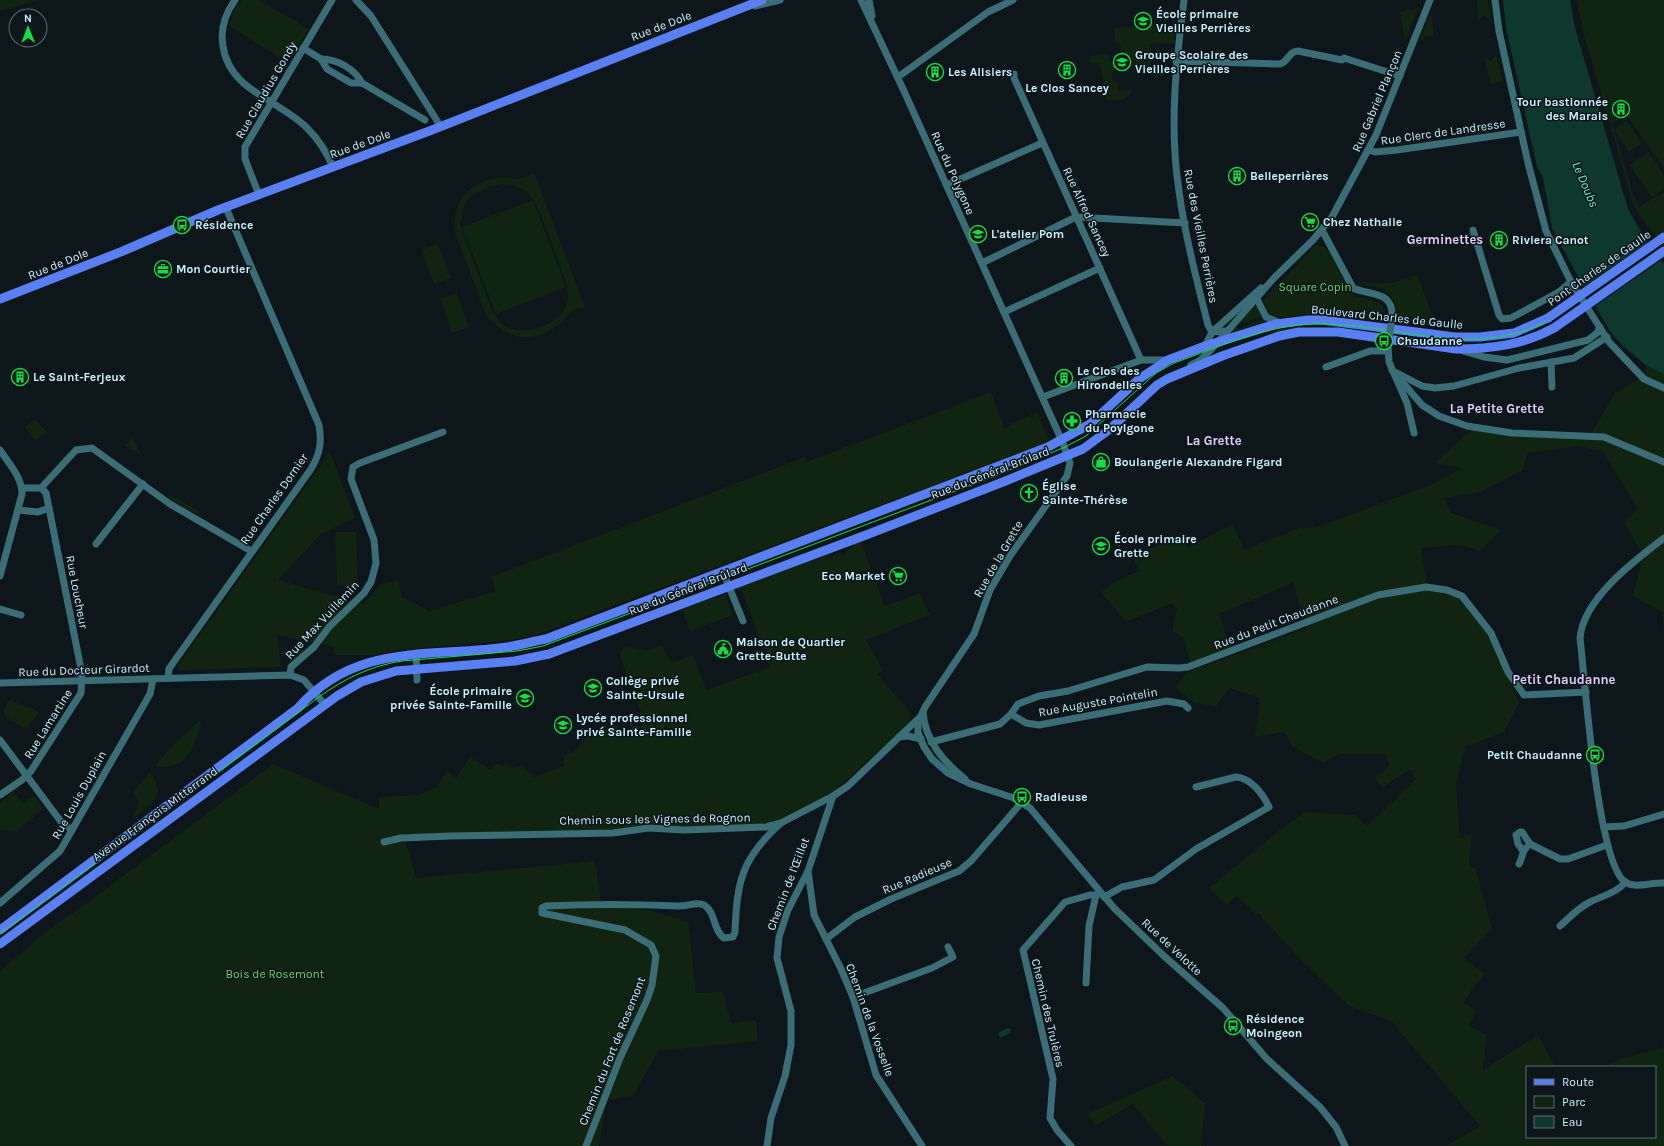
<svg xmlns="http://www.w3.org/2000/svg" width="1664" height="1146" font-family="Karla,sans-serif">
	<rect width="100%" height="100%" fill="#0c161b"/>
	<g fill="#102411" fill-rule="evenodd">
		<path d="M0,0h40l-40,11z"/>
		<path d="M241,0h18l50,29 -20,34 -60,-37 5,-16z"/>
		<path d="M1477,0h11l3,20 -8,-5 -5,6z"/>
		<path d="M1577,0h87v168l-38,-54 5,-3 -1,-8 -2,1 -1,-4 -11,1 -5,10 11,6 -10,7 2,6 12,-9 16,22 -13,9 -15,-22 19,64 6,13 25,-15v55l-27,-35 -5,-12 -50,-172z"/>
		<path d="M1418,8l-13,35 -5,-31z"/>
		<path d="M1431,12l3,23 -10,2v3l-5,1z"/>
		<path d="M1177,24l-3,19 -24,1 1,21 -28,3 -2,-22 -6,-5 -1,-13z"/>
		<path d="M1108,54l1,7 7,3v5l-4,1 1,13h4l1,7 14,-1 -1,5 -7,5 -14,2 -3,-3 -8,-35h-9l-1,-7z"/>
		<path d="M1496,54l7,27 -11,3 -3,-3 2,-3 -3,-3 -4,-18 7,4z"/>
		<path d="M1648,152l16,23v14l-12,8 -22,-32z"/>
		<path d="M534,173l51,134c-4,1 -11,2 -14,5 -5,4 -8,10 -14,14 -26,19 -52,13 -71,-11l-32,-85c0,-30 13,-47 44,-52 7,-2 14,1 21,1 5,-1 11,-4 15,-6zM501,184c11,0 20,3 28,10 10,9 31,73 37,89 2,8 3,17 -1,25 -10,18 -40,28 -59,19 -6,-3 -10,-11 -14,-16l-32,-87 4,-18 6,-9 19,-10z"/>
		<path d="M533,200l33,87 -70,27 -34,-87z"/>
		<path d="M438,244l13,34 -17,6 -13,-34z"/>
		<path d="M1316,245l9,2 2,2 23,43 6,4 23,6 6,8v13l-55,-8 -24,-1 -31,4 -9,-8 -2,-11z"/>
		<path d="M1417,275l20,52 -40,-5c2,-13 -3,-29 -18,-34 -8,-3 -17,-2 -25,-6l38,1z"/>
		<path d="M457,293l12,34 -17,6 -12,-34z"/>
		<path d="M1254,306h3l4,11 -22,7z"/>
		<path d="M1264,319l2,4 -35,11 -2,-1 6,-7 3,3z"/>
		<path d="M1647,366l17,8v256l-2,-18 -29,-16 10,-40 -19,-34 14,-13 -35,-57 -24,-6 -52,7 -4,17 -42,22 -37,6 7,15 50,17 -21,21 -20,-6 -39,3 7,43 30,4 33,42 28,66 -15,29 -39,15 -9,38 4,54 12,-6 -3,32 7,4 16,60 -28,29 21,16 -22,28 14,10 -9,13 19,10 -4,35 55,-35 17,32h-28v70h128v-70h-50l15,-8 44,-12v99h-218l34,-20 -89,-105 -42,-15 -49,-47 -42,-46 -2,1 -19,-18 -11,9 -17,-17 71,-58 25,-18 50,3 12,11 49,-47 -6,-10 -28,19 -7,-10 14,-12 -3,-12h-47l-16,9 -30,-16 -9,-15 -29,5 5,-39 -30,-10 -14,18 -22,-3 -19,-16 13,-15 119,-44 -14,-45 -74,31 11,33 -40,17 -6,-26 -12,-7 5,-22 -5,-6 -46,19 -25,-30 12,-9 27,-13 -8,-13 50,-21 6,12 44,-24 13,26 54,-22h16l115,-43 32,-17 -28,-5 37,-33 53,7 63,3 28,-47 25,-15z"/>
		<path d="M991,392l14,37 8,-6 24,-11 12,28 -3,3 -510,192 -24,5 -114,10 -25,5h-39v-8l-57,-12 4,32 -101,3 -2,-5 152,-213 25,66 -34,16 -43,46 85,24 18,-20 17,-4 4,17 28,14 65,-20 -4,-14 314,-120 2,5z"/>
		<path d="M35,419l12,13 -12,9 -10,-14z"/>
		<path d="M132,438l10,17 -17,-9z"/>
		<path d="M170,495h1l28,16 -3,3 -27,-16z"/>
		<path d="M335,532h21l2,53h-21z"/>
		<path d="M862,541v4l23,61 35,-13 10,22 -64,25 17,30 -6,4 34,39 -2,4 2,2 -9,11 -65,58 -20,15 -31,15 -31,7 -78,2 -24,-3 -39,6 -210,5 12,43 179,-17 7,45 41,3 45,12 8,72 27,-1 8,31 25,-3 2,21 -100,10 -25,45 -26,4 -8,46h-599v-175l44,-38 40,-28 189,-141 106,45v-12l39,-2 19,-8 10,-17 9,8 14,-21 21,13 6,-7 6,3 2,-3 9,5 8,-3 12,12 29,-11 1,-10 12,-6 14,-17 26,-9 4,8 25,-9 -25,-67 1,-5 4,-4 23,3 14,-5 7,14 4,3 20,-7 13,35 64,-23 -28,-76h-4l-1,-3 92,-34 1,3 10,-4 1,2 5,-1 -1,-3 8,-3 -1,-3z"/>
		<path d="M725,594l8,21 -43,16 -8,-22z"/>
		<path d="M14,692v10l19,7 6,4 -13,16 -19,-11 -4,-6 5,-11 5,-1z"/>
		<path d="M199,721l2,4c-8,25 -15,46 -46,41l14,-17z"/>
		<path d="M150,772c18,27 1,30 -18,48l7,-18 -6,-10z"/>
		<path d="M14,792l9,11 11,-7 9,12 -26,24 -17,-2v-28z"/>
		<path d="M1173,1076l32,27 -4,43h-33l-36,-42 -36,22 -9,-12z"/>
	</g>
	<g fill="#0e382d">
		<path d="M1503,0h67l5,28 53,181 16,28 20,27v110l-17,-8 -24,-20 -11,-12 -29,-48 -31,-58 -9,-51 -6,-10 -31,-139z"/>
		<path d="M1007,1028l3,1v4l-10,5 -2,-5z"/>
	</g>
	<path fill="#0c161b" d="M1650,241l13,18 -69,48 -13,-19z"/>
	<g fill="none" stroke-linecap="round" stroke-linejoin="round">
		<g stroke="#3b6d76" stroke-width="7">
			<path d="M235,0c-10,14 -15,29 -12,46 6,45 57,54 85,83 11,11 19,24 25,38"/>
			<path d="M356,0l15,16 70,111"/>
			<path d="M861,0l42,89 159,352 8,22 -3,13 -57,80 -20,34 -16,44 -49,73 -7,16v10l6,14 8,12 16,14 23,11 43,14 16,10 84,100 51,49 58,51 44,51 53,48 16,20 9,19"/>
			<path d="M869,0l3,16"/>
			<path d="M1184,0c-8,63 -15,128 -5,191 6,45 18,90 29,134l4,7 14,-1"/>
			<path d="M1495,0l4,31 29,132 18,68 25,51 38,60 35,37 20,9"/>
			<path d="M755,6l25,-6"/>
			<path d="M303,48l18,11 6,10 24,14h11l63,37"/>
			<path d="M321,59c16,0 34,10 41,24"/>
			<path d="M1176,61l104,3c8,-2 9,-13 18,-13l44,9 2,-2 56,18"/>
			<path d="M1014,74v4l127,282"/>
			<path d="M898,77l90,-65 25,-12"/>
			<path d="M1369,150l6,2 22,-2 124,-18"/>
			<path d="M947,185l95,-42"/>
			<path d="M259,195l-14,-36v-12l87,-147"/>
			<path d="M1322,230l31,58c17,8 41,2 39,30"/>
			<path d="M1473,230l26,85 3,4 9,-1 48,-26"/>
			<path d="M982,263l94,-46 109,6"/>
			<path d="M1571,282l-12,10 14,-6"/>
			<path d="M1257,299l9,18 14,6"/>
			<path d="M1004,312l96,-44"/>
			<path d="M1388,345l1,17 18,41 7,30"/>
			<path d="M1205,346l7,-14 49,-44"/>
			<path d="M1463,351l21,6 23,3 81,-20 9,-7 3,-6"/>
			<path d="M1551,362l1,25"/>
			<path d="M1191,365l8,-4 11,-10 64,-73 39,-38 19,-23 44,-82 54,-135"/>
			<path d="M1326,367l44,-16h17"/>
			<path d="M1392,370l30,35 17,11 28,10 45,7 92,4 60,25"/>
			<path d="M1397,373l25,13 13,2 19,-2 65,-18 55,-10 33,-21"/>
			<path d="M1043,397l98,-37h27"/>
			<path d="M0,450c9,14 22,27 22,44l-22,82"/>
			<path d="M41,488l35,-38 16,-2 78,56 81,47"/>
			<path d="M18,510l20,2 11,-4 -3,-15 -5,-5h-19"/>
			<path d="M1664,538c-29,22 -81,61 -84,100 5,41 17,224 45,244 11,7 27,0 39,1"/>
			<path d="M96,544l47,-60"/>
			<path d="M723,572l20,49"/>
			<path d="M0,609l21,6"/>
			<path d="M416,654l1,26"/>
			<path d="M290,675l1,-8 23,-20 15,-20 35,-34 7,-11 5,-19 -2,-23 -23,-61 2,-12 7,-4 83,-31"/>
			<path d="M168,678l1,-9 4,-6 138,-194c9,-15 11,-27 8,-44l-93,-217"/>
			<path d="M0,683l290,-8 14,5 21,25"/>
			<path d="M923,712c2,29 21,50 42,67"/>
			<path d="M1011,714l15,9 13,2 128,-24 17,3 4,4"/>
			<path d="M899,737l9,-1 13,3"/>
			<path d="M0,740l62,83 10,7"/>
			<path d="M931,742l69,-18 11,-10 7,-10 21,-8 29,-5 79,-24 32,1 9,-1 190,-72 48,-8 21,3 15,6 29,37 17,39 16,23 62,-3"/>
			<path d="M0,795l22,-15 9,-9 50,-78 1,-19 -33,-166"/>
			<path d="M1604,827l20,-1 40,-12"/>
			<path d="M384,842l17,-4 49,-2 163,-3 36,-5 35,2 82,-3 15,-4 52,-27 15,-10 71,-68"/>
			<path d="M1523,851l-5,-7 -2,-9 4,-3h2l8,12 30,15h8l39,-14"/>
			<path d="M1519,864c3,-5 3,-12 7,-16"/>
			<path d="M808,871l6,44 27,54 12,28 23,78 46,71"/>
			<path d="M1104,897l18,-10 32,-7 42,-31 73,-42c-6,-13 -18,-29 -33,-30l-40,10"/>
			<path d="M0,903l60,-52 90,-157 3,-15"/>
			<path d="M1560,926c10,-9 18,-18 30,-24 12,-6 26,-9 36,-20"/>
			<path d="M826,939l29,-22 36,-18 68,-28 12,-10 51,-59"/>
			<path d="M1086,983l3,-57 7,-31 3,-1"/>
			<path d="M853,997l79,-29 21,-11 -5,-10"/>
			<path d="M586,1146l34,-88 27,-58 5,-15 4,-29 -5,-11 -26,-15 -83,-17v-5l4,-2c44,-2 88,-2 132,0 8,1 19,-5 26,-1 12,7 9,26 20,33l9,-1 2,-5c2,-52 7,-74 46,-109"/>
			<path d="M767,1146l4,-28 14,-42 6,-31v-34l-14,-53 2,-21 9,-27 20,-39 25,-75"/>
			<path d="M1071,1146l-14,-16 -7,-12 3,-39 -30,-129 42,-48 25,-7h6"/>
		</g>
		<g stroke="#5980f2" stroke-width="9">
			<path d="M0,299l123,-48 95,-41 214,-80 330,-130"/>
			<path d="M0,930l298,-222c60,-68 136,-49 215,-62 11,-2 22,-5 33,-7l502,-192 42,-23 49,-45 29,-19 37,-14 71,-22 32,-4h14l133,17h25l34,-4 34,-15"/>
			<path d="M0,944l337,-248 24,-14 35,-11 119,-10 34,-7 317,-119 137,-53 80,-33 27,-20 47,-44 10,-6 55,-23 57,-20 20,-4h39l118,17c35,0 67,-4 98,-21"/>
		</g>
		<path stroke="#11e03e" stroke-width="1" d="M0,934l319,-237c26,-19 52,-31 83,-36l115,-10 26,-5 447,-168 75,-31 21,-11 70,-63 18,-10c45,-16 95,-39 143,-39 82,-1 154,37 233,-4l114,-79"/>
		<path stroke="#3b6d76" stroke-width="7" d="M1388,345l4,-27"/>
		<g stroke="#5980f2" stroke-width="9">
			<path d="M1548,318l116,-81"/>
			<path d="M1554,328l110,-77"/>
		</g>
	</g>
	<defs>
		<g id="school-ring" transform="scale(0.9)"><circle r="9.5" fill="#0c161b" stroke="#11e03e" stroke-width="1.5"/><path d="M0-5L7-2L0 1L-7-2ZM-4 1L0 2.5L4 1V4Q0 6-4 4Z" fill="#11e03e"/></g>
		<g id="building-ring" transform="scale(0.9)"><circle r="9.5" fill="#0c161b" stroke="#11e03e" stroke-width="1.5"/><path d="M-4-6H4V6H1V3H-1V6H-4ZM-2.5-4.3h1.7v1.8h-1.7ZM.8-4.3h1.7v1.8H.8ZM-2.5-1h1.7V.8h-1.7ZM.8-1h1.7V.8H.8Z" fill="#11e03e"/></g>
		<g id="supermarket-ring" transform="scale(0.9)"><circle r="9.5" fill="#0c161b" stroke="#11e03e" stroke-width="1.5"/><path d="M-6-5.5h2.5l.6 2H6L4.5 2H-2.5L-4.4-4H-6ZM-1.5 3.2a1.3 1.3 0 1 0 .1 0ZM3 3.2a1.3 1.3 0 1 0 .1 0Z" fill="#11e03e"/></g>
		<g id="bus-ring" transform="scale(0.9)"><circle r="9.5" fill="#0c161b" stroke="#11e03e" stroke-width="1.5"/><path d="M-5-6H5V4H4V6H2V4H-2V6H-4V4H-5ZM-3.5-4V0h7V-4ZM-3.5 1.2v1.5H-2V1.2ZM2 1.2v1.5H3.5V1.2Z" fill="#11e03e"/></g>
		<g id="office-ring" transform="scale(0.9)"><circle r="9.5" fill="#0c161b" stroke="#11e03e" stroke-width="1.5"/><path d="M-6-3h4V-5.5h4V-3h4V5H-6ZM-1-4.5V-3h2v-1.5ZM-6 0V1H6V0Z" fill="#11e03e"/></g>
		<g id="pharmacy-ring" transform="scale(0.9)"><circle r="9.5" fill="#0c161b" stroke="#11e03e" stroke-width="1.5"/><path d="M-2-6h4v4h4v4h-4v4h-4v-4h-4v-4h4Z" fill="#11e03e"/></g>
		<g id="shop-ring" transform="scale(0.9)"><circle r="9.5" fill="#0c161b" stroke="#11e03e" stroke-width="1.5"/><path d="M-5-2.5h2.3a2.7 3.5 0 0 1 5.4 0H5L5.5 6h-11ZM-1.5-2.5h3a1.5 2.3 0 0 0-3 0Z" fill="#11e03e"/></g>
		<g id="church-ring" transform="scale(0.9)"><circle r="9.5" fill="#0c161b" stroke="#11e03e" stroke-width="1.5"/><path d="M-1.2-6h2.4v3.5h3.3v2.4h-3.3V6h-2.4V-.1h-3.3v-2.4h3.3Z" fill="#11e03e"/></g>
		<g id="civic-ring" transform="scale(0.9)"><circle r="9.5" fill="#0c161b" stroke="#11e03e" stroke-width="1.5"/><path d="M-.6-6.5H3V-4.5H.6V-3L4-1V1h2V6H-6V1h2V-1L-.6-3ZM-1.2 2.5V6h2.4V2.5Z" fill="#11e03e"/></g>
	</defs>
	<g fill-rule="evenodd">
		<use href="#school-ring" x="1143" y="21"/>
		<use href="#school-ring" x="1122" y="62"/>
		<use href="#building-ring" x="1067" y="70"/>
		<use href="#building-ring" x="935" y="72"/>
		<use href="#building-ring" x="1621" y="109"/>
		<use href="#building-ring" x="1237" y="176"/>
		<use href="#supermarket-ring" x="1310" y="222"/>
		<use href="#bus-ring" x="182" y="225"/>
		<use href="#school-ring" x="978" y="234"/>
		<use href="#building-ring" x="1499" y="240"/>
		<use href="#office-ring" x="163" y="269"/>
		<use href="#bus-ring" x="1384" y="341"/>
		<use href="#building-ring" x="20" y="377"/>
		<use href="#building-ring" x="1064" y="378"/>
		<use href="#pharmacy-ring" x="1072" y="421"/>
		<use href="#shop-ring" x="1101" y="462"/>
		<use href="#church-ring" x="1029" y="493"/>
		<use href="#school-ring" x="1101" y="546"/>
		<use href="#supermarket-ring" x="898" y="576"/>
		<use href="#civic-ring" x="723" y="649"/>
		<use href="#school-ring" x="593" y="688"/>
		<use href="#school-ring" x="525" y="698"/>
		<use href="#school-ring" x="563" y="725"/>
		<use href="#bus-ring" x="1595" y="755"/>
		<use href="#bus-ring" x="1022" y="797"/>
		<use href="#bus-ring" x="1233" y="1026"/>
	</g>
	<g text-anchor="middle" stroke-width="3" stroke-linejoin="round" paint-order="stroke">
		<g font-size="12" font-weight="bold" fill="#caf0fb" stroke="#0c161b" text-anchor="start">
			<text x="1156" y="18">École primaire<tspan x="1156" dy="14">Vieilles Perrières</tspan></text>
			<text x="1135" y="59">Groupe Scolaire des<tspan x="1135" dy="14">Vieilles Perrières</tspan></text>
			<text x="948" y="76">Les Alisiers</text>
			<text x="1067" y="92" text-anchor="middle">Le Clos Sancey</text>
			<text x="1608" y="106" text-anchor="end">Tour bastionnée<tspan x="1608" dy="14">des Marais</tspan></text>
			<text x="1250" y="180">Belleperrières</text>
			<text x="1323" y="226">Chez Nathalie</text>
			<text x="195" y="229">Résidence</text>
			<text x="991" y="238">L'atelier Pom</text>
			<text x="1512" y="244">Riviera Canot</text>
			<text x="176" y="273">Mon Courtier</text>
			<text x="1397" y="345">Chaudanne</text>
			<text x="1077" y="375">Le Clos des<tspan x="1077" dy="14">Hirondelles</tspan></text>
			<text x="33" y="381">Le Saint-Ferjeux</text>
			<text x="1085" y="418">Pharmacie<tspan x="1085" dy="14">du Poylgone</tspan></text>
			<text x="1114" y="466">Boulangerie Alexandre Figard</text>
			<text x="1042" y="490">Église<tspan x="1042" dy="14">Sainte-Thérèse</tspan></text>
			<text x="1114" y="543">École primaire<tspan x="1114" dy="14">Grette</tspan></text>
			<text x="885" y="580" text-anchor="end">Eco Market</text>
			<text x="736" y="646">Maison de Quartier<tspan x="736" dy="14">Grette-Butte</tspan></text>
			<text x="606" y="685">Collège privé<tspan x="606" dy="14">Sainte-Ursule</tspan></text>
			<text x="512" y="695" text-anchor="end">École primaire<tspan x="512" dy="14">privée Sainte-Famille</tspan></text>
			<text x="576" y="722">Lycée professionnel<tspan x="576" dy="14">privé Sainte-Famille</tspan></text>
			<text x="1582" y="759" text-anchor="end">Petit Chaudanne</text>
			<text x="1035" y="801">Radieuse</text>
			<text x="1246" y="1023">Résidence<tspan x="1246" dy="14">Moingeon</tspan></text>
		</g>
		<g font-size="12" fill="#caf0fb" stroke="#0c161b">
			<text transform="translate(661 26) rotate(-21)" y="4">Rue de Dole</text>
			<text transform="translate(266 90) rotate(-60)" y="4">Rue Claudius Gondy</text>
			<text transform="translate(1377 101) rotate(-67)" y="4">Rue Gabriel Plançon</text>
			<text transform="translate(1443 132) rotate(-8)" y="4">Rue Clerc de Landresse</text>
			<text transform="translate(360 144) rotate(-20)" y="4">Rue de Dole</text>
			<text transform="translate(953 173) rotate(66)" y="4">Rue du Polygone</text>
			<text transform="translate(1087 212) rotate(65)" y="4">Rue Alfred Sancey</text>
			<text transform="translate(1201 236) rotate(79)" y="4">Rue des Vieilles Perrières</text>
			<text transform="translate(58 264) rotate(-22)" y="4">Rue de Dole</text>
			<text transform="translate(1599 268) rotate(-35)" y="4">Pont Charles de Gaulle</text>
			<text transform="translate(1387 317) rotate(6)" y="4">Boulevard Charles de Gaulle</text>
			<text transform="translate(990 473) rotate(-21)" y="4">Rue du Général Brûlard</text>
			<text transform="translate(274 499) rotate(-55)" y="4">Rue Charles Dornier</text>
			<text transform="translate(998 559) rotate(-60)" y="4">Rue de la Grette</text>
			<text transform="translate(688 589) rotate(-21)" y="4">Rue du Général Brûlard</text>
			<text transform="translate(77 592) rotate(79)" y="4">Rue Loucheur</text>
			<text transform="translate(322 620) rotate(-47)" y="4">Rue Max Vuillemin</text>
			<text transform="translate(1276 622) rotate(-21)" y="4">Rue du Petit Chaudanne</text>
			<text transform="translate(84 670) rotate(-2)" y="4">Rue du Docteur Girardot</text>
			<text transform="translate(1098 702) rotate(-10)" y="4">Rue Auguste Pointelin</text>
			<text transform="translate(48 724) rotate(-58)" y="4">Rue Lamartine</text>
			<text transform="translate(79 795) rotate(-61)" y="4">Rue Louis Duplain</text>
			<text transform="translate(155 814) rotate(-36)" y="4">Avenue François Mitterrand</text>
			<text transform="translate(655 819) rotate(-1)" y="4">Chemin sous les Vignes de Rognon</text>
			<text transform="translate(917 876) rotate(-23)" y="4">Rue Radieuse</text>
			<text transform="translate(788 884) rotate(-69)" y="4">Chemin de l'Œillet</text>
			<text transform="translate(1172 947) rotate(43)" y="4">Rue de Velotte</text>
			<text transform="translate(1048 1013) rotate(77)" y="4">Chemin des Trulères</text>
			<text transform="translate(870 1020) rotate(70)" y="4">Chemin de la Vosselle</text>
			<text transform="translate(612 1051) rotate(-68)" y="4">Chemin du Fort de Rosemont</text>
		</g>
		<g font-size="12" fill="#6dd45d" stroke="#0c161b">
			<text x="1315" y="291">Square Copin</text>
			<text x="275" y="978">Bois de Rosemont</text>
		</g>
		<g font-size="13" font-style="italic" fill="#60f3b5" stroke="#0c161b">
			<text transform="translate(1586 184) rotate(67)" y="5">Le Doubs</text>
		</g>
		<g font-size="13" font-weight="bold" fill="#e3ccfb" stroke="#0c161b">
			<text x="1445" y="244">Germinettes</text>
			<text x="1497" y="413">La Petite Grette</text>
			<text x="1214" y="445">La Grette</text>
			<text x="1564" y="684">Petit Chaudanne</text>
		</g>
	</g>
	<rect x="1526" y="1066" width="130" height="72" fill="#0c161b" stroke="#586d75"/>
	<rect x="1534" y="1079" width="20" height="6" fill="#5980f2" stroke="#586d75"/>
	<text x="1562" y="1086" font-size="12" fill="#caf0fb">Route</text>
	<rect x="1534" y="1096" width="20" height="12" fill="#102411" stroke="#586d75"/>
	<text x="1562" y="1106" font-size="12" fill="#caf0fb">Parc</text>
	<rect x="1534" y="1116" width="20" height="12" fill="#0e382d" stroke="#586d75"/>
	<text x="1562" y="1126" font-size="12" fill="#caf0fb">Eau</text>
	<g transform="translate(28 28) rotate(359)"><circle r="19" fill="#0c161b" stroke="#586d75"/>
	<path d="M0-3L7 15L0 10L-7 15Z" fill="#11e03e"/>
	<text y="-6" font-size="11" font-weight="bold" text-anchor="middle" fill="#caf0fb">N</text>
	</g>
</svg>
